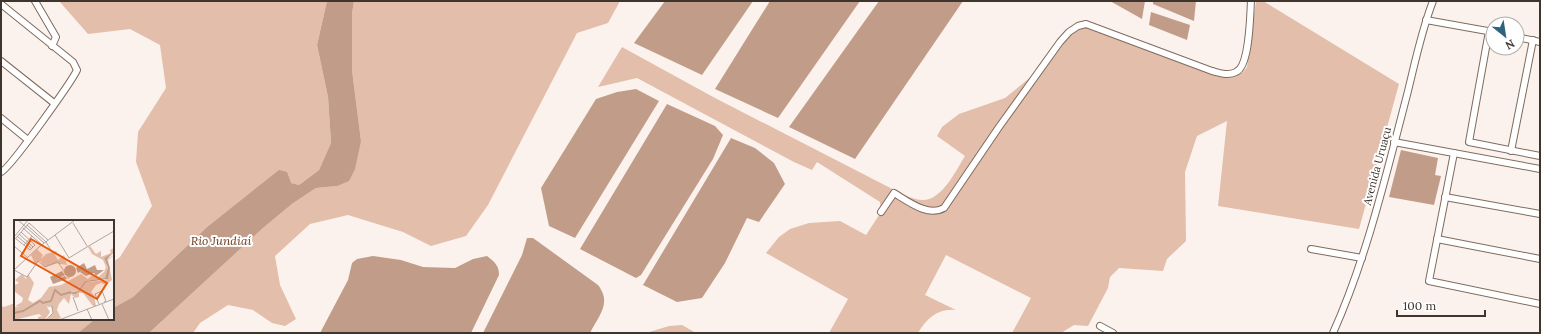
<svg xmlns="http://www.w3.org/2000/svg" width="1541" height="334" font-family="Lora,serif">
	<rect width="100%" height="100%" fill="#fcf2ed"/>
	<g fill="#e2beab">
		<path d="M59,1h268l-10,44 11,52 3,46 -12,27 -20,15 -8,-2 -12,-12 -72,56 -74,70 -20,11v-46l7,-5 32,-51 -16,-44 2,-30 28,-44 -6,-43 -30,-16 -42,5z"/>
		<path d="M354,1h266l-12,22 -31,10 -89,172 -22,31 -35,10 -28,-14 -55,-17 -38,9 -35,32 5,29 16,34 -11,7 -13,-3 -19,-13 -25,-5 -28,18 -7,10h-44l114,-105 29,-24 24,-16 21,-2 24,-45 -9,-71v-56z"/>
		<path d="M1256,1h7l136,83 -40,145 -141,-23 9,-85 -30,15 -12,36 1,69 -19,18 -4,12 -44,-3 -9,9 -2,11 -20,38 -14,-1 -13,8h-49l19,-35 -85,-43 -21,40 31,15c-18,-2 -29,8 -38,23h-89l19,-34 -82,-46 13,-16 11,-8 19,-6 31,-2 26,14 15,-23 -1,-10 -63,-40 -5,8 -18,-8 -157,-84 -39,9 24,-40 93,51 189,97c6,2 12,5 18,5 20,1 34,-30 43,-44l-28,-20 5,-9 17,-13 46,-16 37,-30 27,-36 17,-8 126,47 30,2 5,-6z"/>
		<path d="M15,303v16h80l-17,14h-77v-27l3,1z"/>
		<path d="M682,325l14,8h-50l23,-7z"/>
	</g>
	<g fill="#c19d89">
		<path d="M327,1h27l-2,13v56l9,71 -6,28 -6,12 -12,5 -21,2 -24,16 -29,24 -114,105h-71l17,-14h18v-11l20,-11 74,-70 72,-57 8,2 4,11 8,2 20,-15 12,-27 -3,-46 -11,-52z"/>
		<path d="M665,1h88l-51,74 -68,-32z"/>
		<path d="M770,1h90l-82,117 -63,-29z"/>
		<path d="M879,1h84l-108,158 -66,-32z"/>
		<path d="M1110,1h35l-3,18z"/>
		<path d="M1153,1h43l-2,20 -41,-17z"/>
		<path d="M1151,12l39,13 -3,15 -38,-15z"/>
		<path d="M636,89l23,12 -84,137 -26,-12 -8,-38 55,-89 21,-7z"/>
		<path d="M667,104l48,22 8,9 -10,24 -72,116 -5,3 -56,-29z"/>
		<path d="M731,138l24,10 19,15 11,21 -26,38 -12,-4 -22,45 -23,35 -25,4 -34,-17z"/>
		<path d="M1401,150l37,8 -3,17 6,1 -7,29 -45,-8z"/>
		<path d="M527,238h6l65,47c14,18 1,30 -8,48h-107l39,-78z"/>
		<path d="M373,256l28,4 22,7 32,1 18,-9 14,-3c8,6 12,10 12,19l-28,58h-151l28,-53 4,-17 5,-4z"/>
	</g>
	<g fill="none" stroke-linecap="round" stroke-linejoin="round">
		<g stroke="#7f6b5f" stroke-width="8">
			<g id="minor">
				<path d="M35,1l21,36 -4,9"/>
				<path d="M1,4l72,58 4,8c-5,11 -68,100 -76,102"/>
				<path d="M1426,20l67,12"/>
				<path d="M1489,31l-20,111 71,14"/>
				<path d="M1517,37l23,5"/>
				<path d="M1,61l53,42"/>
				<path d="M1,118l27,22"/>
				<path d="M1394,142l146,27"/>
				<path d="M1511,151l22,-111"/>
				<path d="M1454,153l-25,128 111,23"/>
				<path d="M1445,197l95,17"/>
				<path d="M881,212l13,-19c15,9 34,24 50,15l55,-81 61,-85 9,-10 9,-6 8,-2 126,47c8,2 16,5 24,1 14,-6 14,-57 15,-71"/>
				<path d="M1437,239l103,20"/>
				<path d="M1311,249l51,9"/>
				<path d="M1100,326l13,7"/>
				<path d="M1333,333c34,-76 53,-158 74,-238 8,-32 14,-63 26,-94"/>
			</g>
		</g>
		<use href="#minor" stroke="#fff" stroke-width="6"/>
	</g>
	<g text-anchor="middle" stroke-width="4" stroke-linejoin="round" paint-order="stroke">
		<g font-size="11" fill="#3e352f" stroke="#fff">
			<text transform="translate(1377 166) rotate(-75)" y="4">Avenida Uruaçu</text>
		</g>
		<g font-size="12" font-style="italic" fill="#6a391a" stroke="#fff">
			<text x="221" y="245">Rio Jundiaí</text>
		</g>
	</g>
	<g transform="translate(14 220)">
		<rect width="100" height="100" fill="#fcf2ed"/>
		<path d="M76,26l6,8 5,-3v6l10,-4 -1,-3 4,-2v4l-10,6 4,11 -3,9 -20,3 -7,10 -8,1 8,1 8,-11 20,-2 4,-12 -3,-9 7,-4 -6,5 4,20 -6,5 -5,-2 -5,2 -5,7 3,3 2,11h-3l-10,-13h-4v4l-4,1 -4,-4 -2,10 -5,-6 -5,6 -2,6 4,8 -2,1 -12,1 6,-7 -2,-8h-2l-2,2 3,5 -5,8h-7v-3l4,-1 -3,-2 -25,6v-13h5l-4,-1 7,-4 1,-4 -9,-7 1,-6 4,-2 -4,-3 7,-6 4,5 2,-5 6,9 -6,17 5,3 8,-5 8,-11 12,-2 20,-11 7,5 4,-4 5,3 7,-6 2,-5 -3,-7 -11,-6 -4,-7zM23,29l6,6 -2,4 5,-5 11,-3 -2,4 3,5 6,-5 3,10 -7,-1 10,14 -2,1 -10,-16 -13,4 -5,-6 -5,3 -4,-9z" fill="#e2beab"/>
		<path d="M100,32l-7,7 3,9 -2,11 -22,3 -7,10 -4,2 -7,-1 10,-2 7,-10 20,-3 3,-10 -4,-10zM70,43l3,6 8,-4 2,5h7l-8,6 -2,-3 -8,3 -6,-4 4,-3 -6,4 -2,-5zM50 51a6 6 0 1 1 12 0a6 6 0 1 1-12 0ZM48,51l3,4 -10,5 10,-4 2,3 -14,5 -3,-7z" fill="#c19d89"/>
		<path fill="none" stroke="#c19d89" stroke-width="2" d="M0,93l9,-2 17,-10 3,2 8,-2 4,-11 6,5 10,-3"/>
		<path fill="none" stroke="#b0a6a1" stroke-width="1" d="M4,0l26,23M59,3l14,23M13,5l19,17 6,10M9,8l19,17M7,12l14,13 -5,5M5,14l14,13M41,15l14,23 18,-11M3,16l14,12M0,17l14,-17M1,18l15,12M2,18l13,-15 19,17M10,25l8,-9M0,26l14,12M73,27l27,-16M0,50l25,-23 36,-27M0,50l13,7M13,57l11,-16 7,6 12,-5 3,2M59,77l5,14M85,84l-4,-10 7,-3 4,10 -2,1M88,84l7,16M73,89l5,11M32,100l7,-7 -1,-7h-4M45,100l55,-21"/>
		<path fill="#e8590c" fill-opacity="0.15" stroke="#e8590c" stroke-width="2" d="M17,19l76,44 -10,16 -76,-43z"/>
		<rect width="100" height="100" fill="none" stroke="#3e352f" stroke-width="2"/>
	</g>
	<rect width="1541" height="334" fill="none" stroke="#3e352f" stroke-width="4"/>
	<g transform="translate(1505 36) rotate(150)"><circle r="19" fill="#ffffff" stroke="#b2aeac"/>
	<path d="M0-3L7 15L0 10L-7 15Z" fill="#2e637f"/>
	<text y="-6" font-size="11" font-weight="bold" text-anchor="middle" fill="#3e352f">N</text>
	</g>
	<path d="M1397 310v6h88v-6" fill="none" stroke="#3e352f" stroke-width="2"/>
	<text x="1403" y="310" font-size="12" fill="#3e352f" stroke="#ffffff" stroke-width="3" paint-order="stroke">100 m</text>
</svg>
